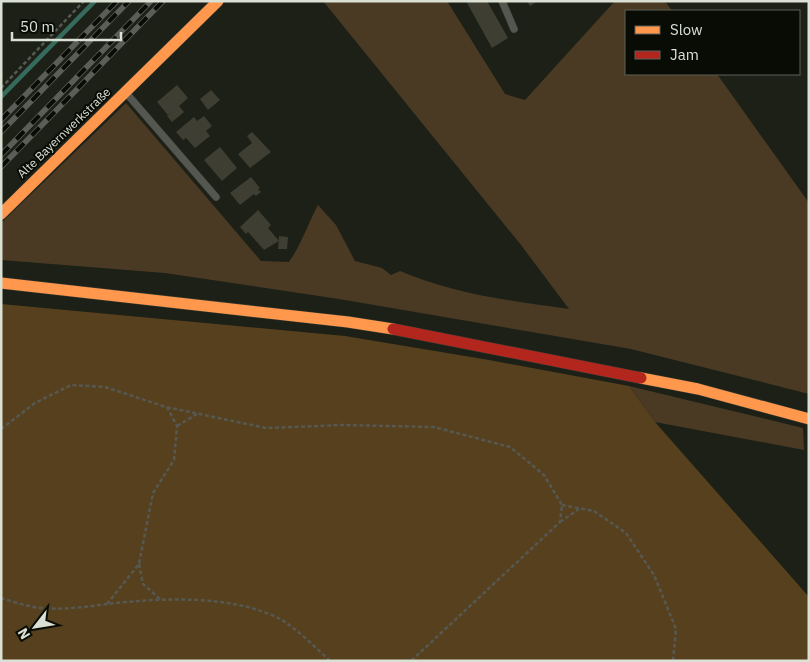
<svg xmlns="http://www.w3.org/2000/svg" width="810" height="662" font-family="'IBM Plex Sans',sans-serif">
	<rect width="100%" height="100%" fill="#1d2017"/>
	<g fill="#4a3a23">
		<path d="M323,1h124l58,93 20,6 90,-99h50l7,10h-46v63h91l92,129v191l-178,-45 -292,-50 -174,-26 -164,-13v-37l125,-120 135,158 28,1c12,-17 19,-38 29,-57l18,20 19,36 27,7 9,7 9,-4c53,23 112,30 169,38l-48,-64z"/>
		<path d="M629,386l174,42 1,22 -149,-28z"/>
	</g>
	<path fill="#57401d" d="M1,304l344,32 144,24 140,26 26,36 154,175v64h-808z"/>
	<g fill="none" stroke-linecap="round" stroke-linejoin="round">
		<path stroke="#356a5d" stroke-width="4.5" d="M1,97l94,-96"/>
	</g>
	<g fill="#3e3e32">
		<path d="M466,1h21l21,37 -16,10z"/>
		<path d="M527,1h11l-8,5z"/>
		<path d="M177,85l11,13 -9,8 5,6 -12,10 -5,-6 7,-5 -6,4 -11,-13z"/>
		<path d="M211,90l9,10 -12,10 -8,-11z"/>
		<path d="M204,116l8,10 -6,5 4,5 -15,12 -9,-10 -3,2 -7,-8 18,-15 3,4z"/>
		<path d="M252,132l19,20 -21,16 -12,-14 14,-11 -5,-7z"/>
		<path d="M220,147l17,21 -15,13 -18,-21z"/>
		<path d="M251,177l9,11 -2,1 3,3 -5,4 -2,-2 -14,11 -10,-12z"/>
		<path d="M258,210l13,15 -3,3 11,13 -15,9 -16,-18 -2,2 -6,-7z"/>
		<path d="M279,236l9,1 -1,12h-9z"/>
	</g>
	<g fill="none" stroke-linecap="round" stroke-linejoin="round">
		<g stroke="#393c35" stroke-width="8">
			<g id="lane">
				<path d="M502,1l12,28"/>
				<path d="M127,94l89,103"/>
			</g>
		</g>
		<g stroke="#393c35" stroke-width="12">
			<g id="slow">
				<path d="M1,214l217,-213"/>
				<path d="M1,283l347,39 45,7"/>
				<path d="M641,378l57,11 111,30"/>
			</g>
		</g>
		<g stroke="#393c35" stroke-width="12">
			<path id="jam" d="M393,329l248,49"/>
		</g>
		<g stroke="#565852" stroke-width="2.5" stroke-dasharray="4 2.5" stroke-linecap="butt">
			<path d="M1,88l83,-87"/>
			<path d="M177,426l20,-12"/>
			<path d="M1,429l34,-26 36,-18 34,2 61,20 100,21 77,-3 91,2 76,20 34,28 18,30 -2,17 -149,139"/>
			<path d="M562,505l32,6 32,22 28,42 22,54 -3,32"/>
			<path d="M560,522l19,-13"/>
			<path d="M139,564l4,20 18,16"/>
			<path d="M1,598c13,4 28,9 41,10 22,2 43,-1 65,-4 52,-6 125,-10 173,15 15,8 37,30 50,42"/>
			<path d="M107,604l32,-40 14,-71 21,-33 3,-34 -10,-19"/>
		</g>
		<use href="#lane" stroke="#54574f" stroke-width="7"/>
		<use href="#slow" stroke="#ff974d" stroke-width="11"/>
		<use href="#jam" stroke="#b3261e" stroke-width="11"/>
		<g stroke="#5b5d57" stroke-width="5.5">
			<g id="rail">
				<path d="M1,120l116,-119"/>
				<path d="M1,132l128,-131"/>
				<path d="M1,155l150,-154"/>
				<path d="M1,167l162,-166"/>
			</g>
		</g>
		<use href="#rail" stroke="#090c05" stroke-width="4" stroke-dasharray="11" stroke-linecap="butt"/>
	</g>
	<g text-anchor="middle" stroke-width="4" stroke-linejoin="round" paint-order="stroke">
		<g font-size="12" fill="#dbe0d4" stroke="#090c05">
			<text transform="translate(64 133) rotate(-44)" y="4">Alte Bayernwerkstraße</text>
		</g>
	</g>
	<rect width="810" height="662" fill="none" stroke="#dbe0d4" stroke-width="5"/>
	<rect x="625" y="10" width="175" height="65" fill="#090c05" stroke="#5d6158"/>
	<rect x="635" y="26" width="25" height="8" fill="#ff974d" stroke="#5d6158"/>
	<text x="670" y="35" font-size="15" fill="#dbe0d4">Slow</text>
	<rect x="635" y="51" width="25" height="8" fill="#b3261e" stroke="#5d6158"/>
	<text x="670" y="60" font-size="15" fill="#dbe0d4">Jam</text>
	<g transform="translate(35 627) rotate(239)" stroke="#090c05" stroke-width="4" paint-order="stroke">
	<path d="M0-4L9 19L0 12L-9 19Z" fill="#dbe0d4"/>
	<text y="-8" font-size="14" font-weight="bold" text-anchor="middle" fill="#dbe0d4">N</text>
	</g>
	<path d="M12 32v8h109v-8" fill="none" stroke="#dbe0d4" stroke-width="2.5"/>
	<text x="20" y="32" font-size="15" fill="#dbe0d4" stroke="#090c05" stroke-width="4" paint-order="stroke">50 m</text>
</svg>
